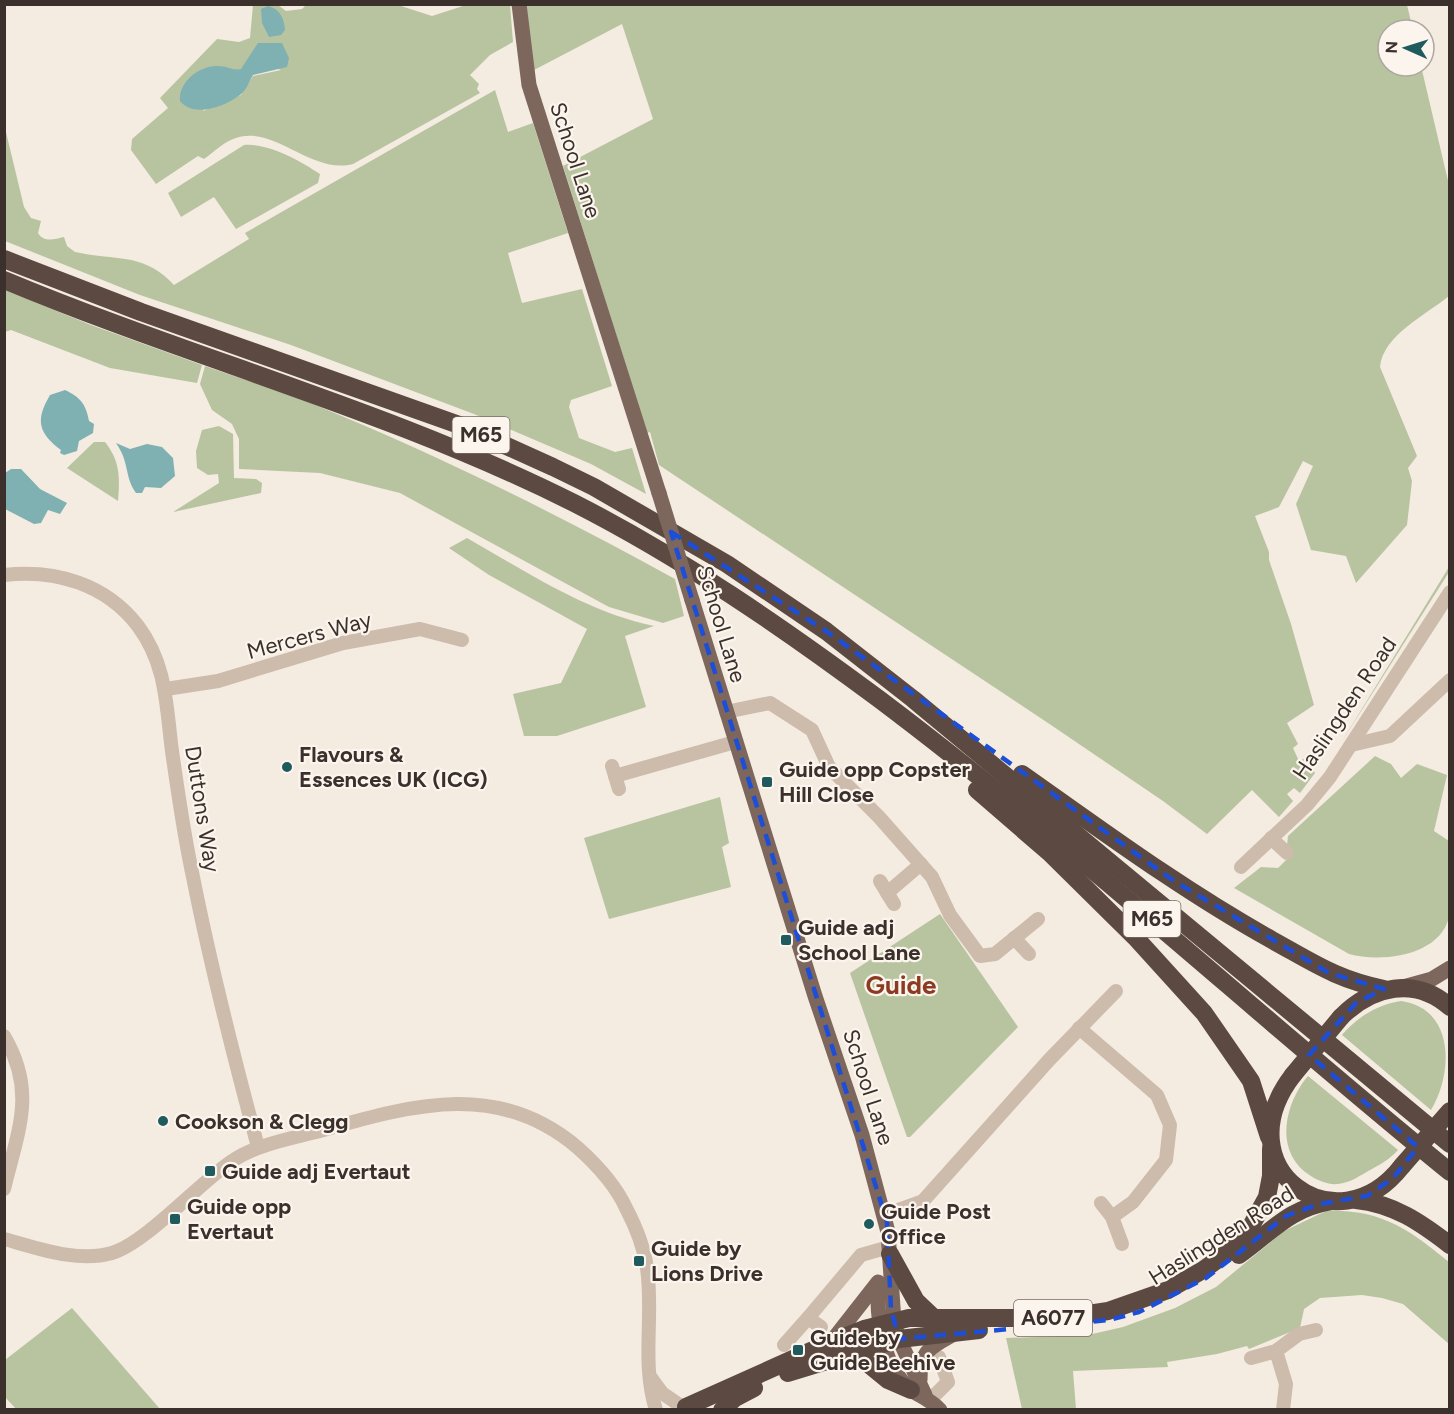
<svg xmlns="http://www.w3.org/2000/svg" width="1454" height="1414" font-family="Figtree,sans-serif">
	<rect width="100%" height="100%" fill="#f4ebe1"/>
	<g fill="#b8c4a0" fill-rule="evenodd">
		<path d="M253,5h25l8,6 16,-2 4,-4h92l34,11 34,-11h44l3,37 -23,13 -20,20 9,9 -2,5 3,4 -127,71c-41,11 -79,-39 -117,-26 -11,3 -22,14 -32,21l-6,-3 -42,28 -25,-34 1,-11 36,-31 -8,-10 57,-59 22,3 11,-4zM249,59l32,11 -28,6 -12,19 -38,16 25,-43 6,3 8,-2z"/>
		<path d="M525,5h882l6,25h-25v36h33l28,119v111c-23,19 -66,39 -69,71l37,89 -9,12 4,13 -5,44 -51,58 -10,-27 -35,-6 -15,-46 17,-38 -10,-5 -24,46 -24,9 14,36v8l22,64 23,81 -27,18 11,21 -5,4 6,13 7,-3 9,15 -15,20 -6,-5 -7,6 6,7 -14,16 -27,-27 -45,44 -44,-33 -115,-78 -389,-258 -9,-33 -3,1 -84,-267 90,-47 -31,-95 -88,46z"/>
		<path d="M495,90l13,42 25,-9 35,110 -60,20 14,50 60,-14 30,97 -41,14 -2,7 10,31 36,14 17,-4 14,46 -55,-30 -117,-50 -183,-69 -151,-50 -135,-54v-113l19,79 7,11 10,3 -3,12c6,10 17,6 26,4l3,9 8,6c40,9 69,0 99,33l75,-46 -4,-6z"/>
		<path d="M244,145c25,-2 55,15 76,29l-2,9 -82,46 -22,-32 -33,20 -13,-24z"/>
		<path d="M5,290l86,35 111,40 -5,18 -87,-15 -99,-38 -6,2z"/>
		<path d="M205,366c36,13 73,23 108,38 125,51 244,110 362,175l9,37 -21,7 -54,-16 -209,-114 -80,-20 -81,-4v-30l-7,-15 -20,-14 -12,-26z"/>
		<path d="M219,426l14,8 1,44 22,1 6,4 -1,10 -88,19 46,-29 -1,-9 -10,1 -11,-7 -1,-17 6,-21z"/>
		<path d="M94,442h11c15,19 15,35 13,59l-51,-33z"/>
		<path d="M467,538c60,34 119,74 187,88l-29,10 21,71 -89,29h-33l-11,-42 48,-11 26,-54 -98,-54 -40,-27z"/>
		<path d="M1449,567v5l-108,171z"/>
		<path d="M1375,756l16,8 10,14 16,-14 30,11 -13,56 15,10c0,20 5,58 0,76 -9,39 -68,46 -100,37l-115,-66 27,-21 17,1 15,-15 -6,-8 1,-9z"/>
		<path d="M720,797l9,46 -7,4 9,40 -122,32 -25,-81z"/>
		<path d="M940,914l78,113 -108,110h-3l-57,-164z"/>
		<path d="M1401,1001c53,7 53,71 30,109l-89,-75c14,-17 36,-31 59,-34z"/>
		<path d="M1308,1076l90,74c-8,9 -17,14 -26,19 -11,6 -22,14 -34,15 -11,1 -22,-4 -30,-10 -34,-24 -23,-71 0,-98z"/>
		<path d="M1326,1211c55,-2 82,18 123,51v82l-46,-40 -21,-6 -20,-3 -42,3 -16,11 -4,19 -51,21 -2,-3 -30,8 -50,8 1,5 -95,4 3,38h-54l-16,-71 82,-3 35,-8 52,-19 41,-21 68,-56z"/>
		<path d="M72,1308l88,101h-144l-11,-12v-37z"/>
	</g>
	<g fill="#7fb0b2">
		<path d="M268,6c12,3 16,12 17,24l-4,5 -12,2 -7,-14 -1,-14z"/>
		<path d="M258,43h24l7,15 -2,9 -34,8c-4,7 -7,16 -13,20 -16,12 -46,23 -60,6 -2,-19 20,-36 38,-35 10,0 14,5 23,3z"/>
		<path d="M65,390c15,7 21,14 24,31l5,3 -1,9 -14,8 -2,10 -13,4 -4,-2 1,-3c-24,-18 -25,-31 -11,-55z"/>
		<path d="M116,443l14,6 17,-5 15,3 11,11 2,18 -14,12 -16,-1 -3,6h-6c-12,-17 -6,-30 -20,-50z"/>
		<path d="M11,469h10l19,20 27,14 -7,11 -12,-4 -7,13 -7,1 -29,-15v-36z"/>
	</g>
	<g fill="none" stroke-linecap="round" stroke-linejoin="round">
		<g stroke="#cdbbac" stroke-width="14">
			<path d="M4,575c51,-6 102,9 134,51 29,39 28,80 34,125 6,42 12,85 21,126 18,91 41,181 65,270"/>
			<path d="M166,689l52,-8 125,-38 77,-14 42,11"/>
			<path d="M726,712l44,-9 42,27 17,37 50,50 53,60 18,38 30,41 15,-2 43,-35"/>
			<path d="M1351,745l39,-9 60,-56"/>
			<path d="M612,766l7,23"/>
			<path d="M615,776l120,-34"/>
			<path d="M1271,838l16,15"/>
			<path d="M1241,867l66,-62 23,-28 120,-185"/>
			<path d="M880,881l14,23"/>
			<path d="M887,893l34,-29"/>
			<path d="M1014,938l15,16"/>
			<path d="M1079,1028l78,67 13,30 -4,35 -33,42 -21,15"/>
			<path d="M4,1036c33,56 14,94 0,153"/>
			<path d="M1101,1203l11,14 10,27"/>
			<path d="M884,1215l39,-14 126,-141 67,-69"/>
			<path d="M4,1239c34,9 73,24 108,14 34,-10 87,-70 120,-92 27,-18 63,-23 95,-32 89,-25 173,-48 251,19 19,17 37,36 48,60 10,19 18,39 21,60 7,47 -6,95 9,142"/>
			<path d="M808,1318l53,-63 28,-8"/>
			<path d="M784,1345l24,-27 13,9"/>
			<path d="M1276,1351l10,33 -3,26"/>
			<path d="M1251,1358l25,-7 23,-17 17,-4"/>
			<path d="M651,1378l11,15 22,15"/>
			<path d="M930,1400l18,-18 -9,-25"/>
		</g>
		<g stroke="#7d675c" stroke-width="15">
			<path d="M519,4l10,81 130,408"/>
			<path d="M692,600l123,396 47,139 26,97 6,90 5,17 26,56"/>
			<path d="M1403,987l29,-8 18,-11"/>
			<path d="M878,1284c-1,34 3,81 32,105 9,7 20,10 30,21"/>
			<path d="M831,1342l47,-60"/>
			<path d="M920,1380c0,-30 11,-33 34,-46"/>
		</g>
		<g stroke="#5c4a42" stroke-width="18">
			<path d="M4,259l137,53 321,114 91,41 41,20 133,77 99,67 87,68 537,445"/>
			<path d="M4,280c189,79 387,131 570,223 108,55 208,124 305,196 198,149 379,317 571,473"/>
			<path d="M1022,774c82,58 162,117 250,166 42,23 64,39 112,49"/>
			<path d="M977,790l74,64 84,83 69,76 47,68 18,56"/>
			<path d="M1341,1017c31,-31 74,-41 109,-10"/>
			<path d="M1293,1075c-71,92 43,176 109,91"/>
			<path d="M1356,1200c38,4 64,22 94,45"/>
			<path d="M890,1254l26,47 18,17"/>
			<path d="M1239,1255c34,-24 48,-46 93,-54"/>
			<path d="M855,1353l33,27 23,10"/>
			<path d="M788,1373l111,-34 80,-9"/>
			<path d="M686,1407l145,-65 33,-13 45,-11h153l46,-7 60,-21 35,-20 28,-20 19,-22 17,-31 4,-21v-27"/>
			<path d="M722,1410l13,-12 19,-10"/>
		</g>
		<path stroke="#7d675c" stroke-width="15" d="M659,493l33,107"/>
		<g stroke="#5c4a42" stroke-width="18">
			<path d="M1293,1075l48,-58"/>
			<path d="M1402,1166l48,-55"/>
		</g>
	</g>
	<path fill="none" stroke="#1d4ed8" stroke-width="4.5" stroke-dasharray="12 8" stroke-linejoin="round" d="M671,532l155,99 348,250 155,92 55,16 -28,14 -47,52 109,92 -25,31 -26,18 -48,8 -33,12 -80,62 -67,34 -30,8 -210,19 -8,-30 -4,-87z"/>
	<g fill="#1f5a5e" stroke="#fbf5ee" stroke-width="2">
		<circle cx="287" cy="767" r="6"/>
		<rect x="761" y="776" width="12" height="12" rx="3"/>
		<rect x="780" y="934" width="12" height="12" rx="3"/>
		<circle cx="163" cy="1121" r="6"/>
		<rect x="204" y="1165" width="12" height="12" rx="3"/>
		<rect x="169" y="1213" width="12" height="12" rx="3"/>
		<circle cx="869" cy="1224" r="6"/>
		<rect x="633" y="1255" width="12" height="12" rx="3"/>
		<rect x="792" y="1344" width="12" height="12" rx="3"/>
	</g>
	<g text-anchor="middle" stroke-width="4.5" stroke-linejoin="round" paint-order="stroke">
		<g fill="#fbf5ee" stroke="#756b66" stroke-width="1.5">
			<rect x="452.5" y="417" width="57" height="36" rx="4.5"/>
			<rect x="1123.5" y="901" width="57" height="36" rx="4.5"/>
			<rect x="1014" y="1300" width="78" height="36" rx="4.5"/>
		</g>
		<g font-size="21" font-weight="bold" fill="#3b302b">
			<text x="481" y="442">M65</text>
			<text x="1152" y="926">M65</text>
			<text x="1053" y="1325">A6077</text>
		</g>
		<g font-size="22" fill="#3b302b" stroke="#fbf5ee">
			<text transform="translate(576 160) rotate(72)" y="8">School Lane</text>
			<text transform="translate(722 624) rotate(73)" y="8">School Lane</text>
			<text transform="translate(309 635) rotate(-15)" y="8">Mercers Way</text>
			<text transform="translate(1344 708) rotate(-56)" y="8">Haslingden Road</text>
			<text transform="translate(203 809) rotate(81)" y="8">Duttons Way</text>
			<text transform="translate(869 1087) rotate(72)" y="8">School Lane</text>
			<text transform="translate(1221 1235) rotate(-32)" y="8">Haslingden Road</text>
		</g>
		<g font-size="22" font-weight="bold" fill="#3b302b" stroke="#fbf5ee" text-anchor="start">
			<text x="299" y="762">Flavours &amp;<tspan x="299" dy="25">Essences UK (ICG)</tspan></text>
			<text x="779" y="777">Guide opp Copster<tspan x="779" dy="25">Hill Close</tspan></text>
			<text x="798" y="935">Guide adj<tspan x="798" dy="25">School Lane</tspan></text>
			<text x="175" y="1129">Cookson &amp; Clegg</text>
			<text x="222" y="1179">Guide adj Evertaut</text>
			<text x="187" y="1214">Guide opp<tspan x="187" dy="25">Evertaut</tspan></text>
			<text x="881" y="1219">Guide Post<tspan x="881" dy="25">Office</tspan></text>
			<text x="651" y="1256">Guide by<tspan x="651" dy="25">Lions Drive</tspan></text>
			<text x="810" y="1345">Guide by<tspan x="810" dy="25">Guide Beehive</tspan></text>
		</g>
		<g font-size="26" font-weight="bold" fill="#8c3b22" stroke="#fbf5ee">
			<text x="901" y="994">Guide</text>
		</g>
	</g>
	<rect width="1454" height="1414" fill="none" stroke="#3b302b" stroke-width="12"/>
	<g transform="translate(1406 48) rotate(273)"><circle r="28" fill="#fbf5ee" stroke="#aea6a0" stroke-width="1.5"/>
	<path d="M0-4.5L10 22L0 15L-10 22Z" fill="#1f5a5e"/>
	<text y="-9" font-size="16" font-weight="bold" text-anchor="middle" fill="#3b302b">N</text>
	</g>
</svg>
